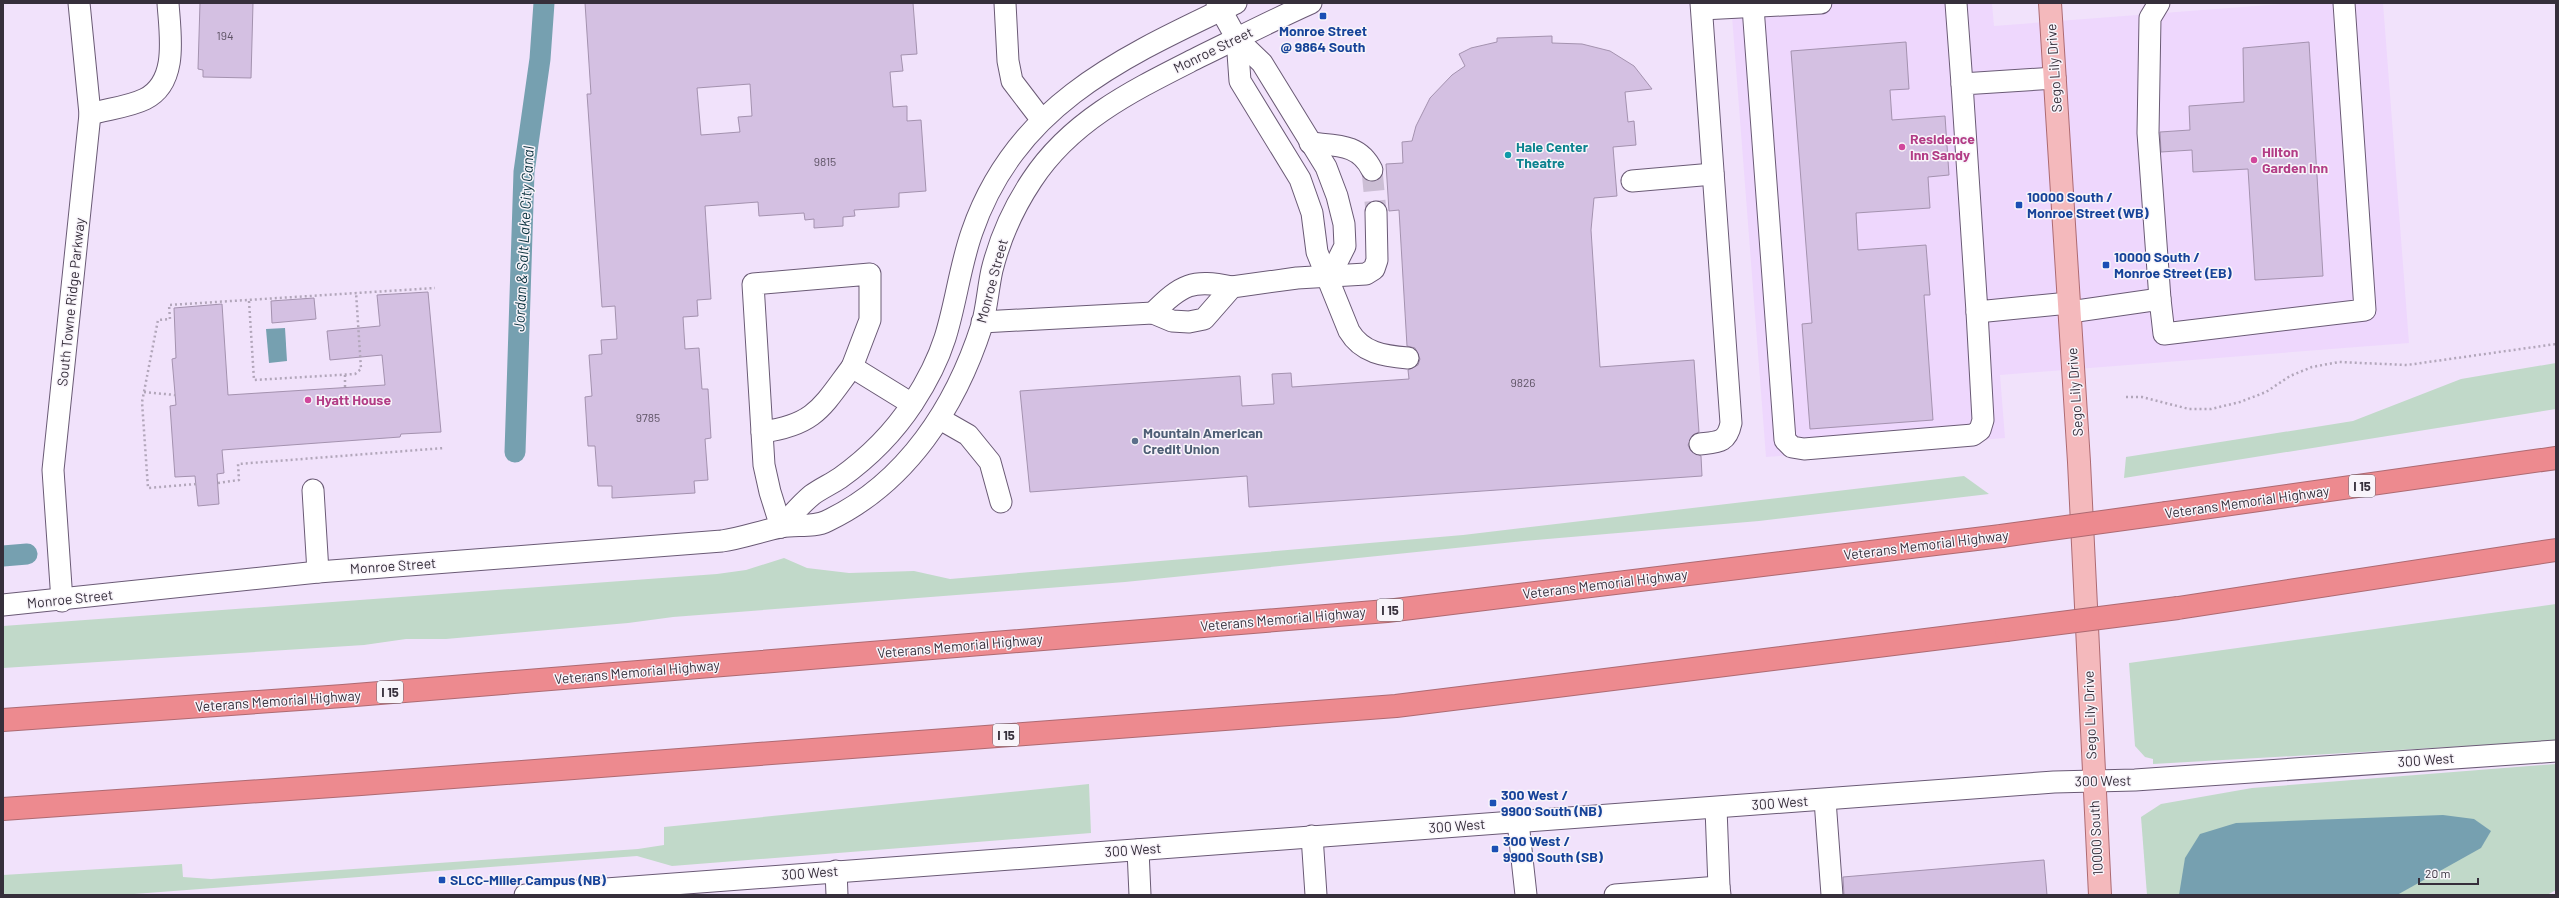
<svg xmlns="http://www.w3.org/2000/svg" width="2559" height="898" font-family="Barlow,sans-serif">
	<rect width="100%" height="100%" fill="#f1e2fb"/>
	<path fill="#eed7fd" d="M1731,3h261l2,23 301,-23h88l26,340 -409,32 5,63 -239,19z"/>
	<g fill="#c1d9c9">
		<path d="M2556,363v46l-432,69 2,-21 227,-36 108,-42z"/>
		<path d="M1964,476l25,18 -230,27 -235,20 -399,41 -452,35 -45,6 -182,16h-40l-42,6 -361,23v-42l714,-52 29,-4 38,-12 23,10 42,5 65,-2 36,8 513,-44z"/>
		<path d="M2556,604v137l-403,23v-5l-8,-2 -10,-11 -6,-83z"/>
		<path d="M2556,764v126l-9,5h-400l-6,-78 20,-13 91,-16z"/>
		<path d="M1089,784l2,49 -419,33 -35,-10 -516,39h-118v-20l179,-11 1,13 28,2 427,-30 26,-4v-18z"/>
	</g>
	<g fill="#76a0b0">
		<path d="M285,328l2,33 -18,2 -3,-34z"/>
		<path d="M2443,815l31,4 17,12 -10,17 -84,47h-218l6,-37 15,-24 36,-11z"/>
	</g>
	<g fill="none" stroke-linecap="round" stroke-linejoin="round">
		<g stroke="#76a0b0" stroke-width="21">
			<path d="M515,452l9,-280 16,-113 4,-56"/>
			<path d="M3,556l24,-2"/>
		</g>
	</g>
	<g fill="#d4c0e2" stroke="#a492af" fill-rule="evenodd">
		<path d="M200,3h53l-2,75 -48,-1v-7l-5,-1z"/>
		<path d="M585,3h328l4,51 -16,1 2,16 -13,1 3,35 14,-1v15l14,-1 5,71 -27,2v14l-45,3 1,6 -12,1v9l-29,2v-9l-9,1 -1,-7 -45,3 -1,-14 -53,4 6,93 -14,1 1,16 -15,1 2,32 14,-1 3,41h6l3,49 -6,1 3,41 -14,1 1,12 -83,5v-12h-14l-3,-40h-7l-3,-49 7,-1 -3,-41 13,-1 -1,-14 16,-1 -2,-33 -13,1 -15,-213h4zM750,84l2,32 -14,1 2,15 -39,3 -4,-47z"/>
		<path d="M1552,36v7l30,1 28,7 24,15 18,23 -27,3 3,30 6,-1 2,24 -23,2 4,49 -23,2 -3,32 9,137 94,-7 5,72 -6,3 -5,10 3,6 10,5 1,20 -453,31 -2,-31 -217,16 -10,-101 220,-15 2,30 32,-2 -2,-30 19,-1 1,14 117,-8 -1,-9 10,-5 2,-6 -5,-11 -8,-2 -8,-136 -10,1 -3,-47 17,-1 -1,-21 10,-1 4,-15 14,-28 22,-23 13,-9 -6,-12 12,-6 26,-6v-4z"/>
		<path d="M1906,42l3,47 -19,1 2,30 53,-4 4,59 -21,2 2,31 -74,5 2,37 68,-5 4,50h-6l9,125 -123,9 -8,-105 10,-1 -21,-272z"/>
		<path d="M2309,42l14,234 -68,4 -7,-111 -55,3 -1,-22 -31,2 -1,-20 30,-2 -1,-24 55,-4 -1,-54z"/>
		<path d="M428,292l13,140 -40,2 -1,3 -178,13 2,23 -7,1 2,30 -21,2 -3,-30 -20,1 -5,-71 6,-1 -4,-46 4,-1 -2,-50 48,-4 6,91 157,-10 -3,-30 -52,5 -3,-29 53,-5 -3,-31z"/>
		<path d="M314,298l2,21 -44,4 -1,-22z"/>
		<path d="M2044,860l3,35h-203l-1,-18z"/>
	</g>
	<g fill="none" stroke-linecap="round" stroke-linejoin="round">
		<path stroke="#ccbed5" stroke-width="21" stroke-dasharray="21 10" stroke-linecap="butt" d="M1372,170l4,42"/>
		<g stroke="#6a5a75" stroke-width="23">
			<g id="minor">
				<path d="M1005,3l3,58 4,20 29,38"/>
				<path d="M1217,3l20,36 25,24 64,104 11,29 7,28 1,22 -16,32"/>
				<path d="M1956,3l6,81"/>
				<path d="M2159,3l-9,15 -2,115 12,166"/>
				<path d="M1753,7l32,433 7,7 12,2 169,-14 7,-5 3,-10 -6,-108"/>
				<path d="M1702,9l119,-6"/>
				<path d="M1237,39l3,42 60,98 12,34 5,39 32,79c13,22 35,25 59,27"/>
				<path d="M2055,78l-93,6 15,228 92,-9"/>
				<path d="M90,114c17,-5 39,-7 55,-15 34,-17 25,-65 23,-96"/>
				<path d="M1310,143c26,3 49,0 62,27"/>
				<path d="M1632,181l81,-7"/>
				<path d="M2070,312l90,-13 4,35 201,-24 -21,-307"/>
				<path d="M1153,313c29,-29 39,-34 79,-26"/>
				<path d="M982,322l171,-9 19,8 17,1 15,-3 28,-32 65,-9 69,-4 8,-5 3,-9 -1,-48"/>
				<path d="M940,419l28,16 22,27 11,40"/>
				<path d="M762,432c53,-7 60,-25 90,-65"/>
				<path d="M1700,444c18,-2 27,-1 31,-21l-30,-420"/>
				<path d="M313,490l5,82"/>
				<path d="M781,527c10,-11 20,-23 31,-32 8,-6 19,-11 28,-17 28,-20 54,-46 73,-75 13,-20 25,-43 32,-65 11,-35 15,-72 27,-106 44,-128 151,-175 264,-229"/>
				<path d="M781,527l-11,-35 -6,-27 -11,-181 117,-10v46l-18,47 60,37"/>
				<path d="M62,601l-9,-131 37,-356 -11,-111"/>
				<path d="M3,605l315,-33 404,-31c20,-3 39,-10 59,-14 14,-3 33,1 46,-6 80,-38 129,-115 155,-196 5,-18 6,-37 10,-55 8,-32 22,-63 40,-90 40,-61 104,-91 167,-123 37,-18 74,-37 112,-54"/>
				<path d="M1825,800l7,95"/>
				<path d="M1716,808l3,79"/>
				<path d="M1518,822l8,73"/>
				<path d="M1312,836l4,59"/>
				<path d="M1138,850l2,45"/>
				<path d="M836,871l1,24"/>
				<path d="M525,895l1529,-113 81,-2 421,-29"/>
				<path d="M1615,895l104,-8 1,8"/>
			</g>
		</g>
		<g stroke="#ad6a72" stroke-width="24">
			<path id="major" d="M2050,3l29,459 21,433"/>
		</g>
		<g stroke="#ad6a72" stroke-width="24">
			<g id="highway">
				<path d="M2167,513l389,-55"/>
				<path d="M2178,608l378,-58"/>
				<path d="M3,720l340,-24 1044,-85 614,-75"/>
				<path d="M3,809l358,-25 1035,-78 610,-76"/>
			</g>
		</g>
		<g stroke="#b2a6ba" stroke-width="2.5" stroke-dasharray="2 3" stroke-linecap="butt">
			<path d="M249,301l5,79 101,-6 6,-5 -5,-77"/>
			<path d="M345,375v13"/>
			<path d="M144,392l31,3"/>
			<path d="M2126,397h16l47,12h22l29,-7 26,-10 24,-16 22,-9 27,-5 68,3 149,-21"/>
			<path d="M218,483l21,-3 -1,-16 206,-16"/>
			<path d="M196,484l-48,4 -6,-86 16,-82 12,-1 -1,-14 266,-17"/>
		</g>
		<use href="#minor" stroke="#fff" stroke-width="21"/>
		<use href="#major" stroke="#f4b9bc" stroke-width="22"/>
		<use href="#highway" stroke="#ed8a8f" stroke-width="22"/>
		<g stroke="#ad6a72" stroke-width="24" stroke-linecap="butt">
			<g id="highway-bridge">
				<path d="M2001,536l166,-23"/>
				<path d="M2006,630l172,-22"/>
			</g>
		</g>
		<use href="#highway-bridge" stroke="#ed8a8f" stroke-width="22"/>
	</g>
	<g fill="#1a4fb4" stroke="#f8f4fa" stroke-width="1.5">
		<rect x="1319" y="12" width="8" height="8" rx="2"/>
		<rect x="2015" y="201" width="8" height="8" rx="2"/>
		<rect x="2102" y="261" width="8" height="8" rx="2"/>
		<rect x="1489" y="799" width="8" height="8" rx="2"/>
		<rect x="1491" y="845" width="8" height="8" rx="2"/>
		<rect x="438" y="876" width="8" height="8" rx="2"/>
	</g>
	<g fill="#d1479c" stroke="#f8f4fa" stroke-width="1.5">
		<circle cx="1902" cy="147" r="4"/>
		<circle cx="2254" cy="160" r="4"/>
		<circle cx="308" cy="400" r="4"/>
	</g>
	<circle fill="#0f9aa8" stroke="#f8f4fa" stroke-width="1.5" cx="1508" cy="155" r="4"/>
	<circle fill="#5c6f8a" stroke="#f8f4fa" stroke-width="1.5" cx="1135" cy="441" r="4"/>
	<g text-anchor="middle" stroke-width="3" stroke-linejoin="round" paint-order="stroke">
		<g font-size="12" fill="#5e5365">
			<text x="225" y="40">194</text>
			<text x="825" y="166">9815</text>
			<text x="1523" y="387">9826</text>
			<text x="648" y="422">9785</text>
		</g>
		<g fill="#f8f4fa" stroke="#706a74" stroke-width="1">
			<rect x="2349" y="475" width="26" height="22" rx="3"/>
			<rect x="1377" y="599" width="26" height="22" rx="3"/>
			<rect x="377" y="681" width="26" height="22" rx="3"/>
			<rect x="993" y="724" width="26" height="22" rx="3"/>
		</g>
		<g font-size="13" font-weight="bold" fill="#362f3b">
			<text x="2362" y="491">I 15</text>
			<text x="1390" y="615">I 15</text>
			<text x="390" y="697">I 15</text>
			<text x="1006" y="740">I 15</text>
		</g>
		<g font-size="14" font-weight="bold" fill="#164399" stroke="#f8f4fa" text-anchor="start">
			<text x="1323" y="36" text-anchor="middle">Monroe Street<tspan x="1323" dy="16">@ 9864 South</tspan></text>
			<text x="2027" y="202">10000 South /<tspan x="2027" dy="16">Monroe Street (WB)</tspan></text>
			<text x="2114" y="262">10000 South /<tspan x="2114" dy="16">Monroe Street (EB)</tspan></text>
			<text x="1501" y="800">300 West /<tspan x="1501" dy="16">9900 South (NB)</tspan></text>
			<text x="1503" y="846">300 West /<tspan x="1503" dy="16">9900 South (SB)</tspan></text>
			<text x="450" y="885">SLCC-Miller Campus (NB)</text>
		</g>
		<g font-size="14" fill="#362f3b" stroke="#f8f4fa">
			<text transform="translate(1213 50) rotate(-26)" y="5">Monroe Street</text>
			<text transform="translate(2054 68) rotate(-94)" y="5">Sego Lily Drive</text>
			<text transform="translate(992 281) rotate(-75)" y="5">Monroe Street</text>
			<text transform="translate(71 302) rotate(-84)" y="5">South Towne Ridge Parkway</text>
			<text transform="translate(2075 392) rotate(-94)" y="5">Sego Lily Drive</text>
			<text transform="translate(2247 502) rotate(-8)" y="5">Veterans Memorial Highway</text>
			<text transform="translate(1926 545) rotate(-7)" y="5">Veterans Memorial Highway</text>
			<text transform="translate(393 566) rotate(-4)" y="5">Monroe Street</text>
			<text transform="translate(1605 584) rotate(-7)" y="5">Veterans Memorial Highway</text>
			<text transform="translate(70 599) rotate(-6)" y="5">Monroe Street</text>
			<text transform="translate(1283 619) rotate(-5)" y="5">Veterans Memorial Highway</text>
			<text transform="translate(960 646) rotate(-5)" y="5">Veterans Memorial Highway</text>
			<text transform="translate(637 672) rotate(-5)" y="5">Veterans Memorial Highway</text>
			<text transform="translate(278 701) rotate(-4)" y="5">Veterans Memorial Highway</text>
			<text transform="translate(2090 715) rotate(-92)" y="5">Sego Lily Drive</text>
			<text transform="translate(2426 760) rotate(-4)" y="5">300 West</text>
			<text transform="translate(2103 781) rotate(-1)" y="5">300 West</text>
			<text transform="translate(1780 803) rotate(-4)" y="5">300 West</text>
			<text transform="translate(1457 826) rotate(-4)" y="5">300 West</text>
			<text transform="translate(2096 838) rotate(-93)" y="5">10000 South</text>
			<text transform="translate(1133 850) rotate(-4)" y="5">300 West</text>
			<text transform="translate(810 873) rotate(-4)" y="5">300 West</text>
		</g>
		<g font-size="14" font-weight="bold" fill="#b23c85" stroke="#f8f4fa" text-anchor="start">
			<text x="1910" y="144">Residence<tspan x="1910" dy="16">Inn Sandy</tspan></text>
			<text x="2262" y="157">Hilton<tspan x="2262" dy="16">Garden Inn</tspan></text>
			<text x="316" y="405">Hyatt House</text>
		</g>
		<g font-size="14" font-weight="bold" fill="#0d838f" stroke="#f8f4fa" text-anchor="start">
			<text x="1516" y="152">Hale Center<tspan x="1516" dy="16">Theatre</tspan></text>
		</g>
		<g font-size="14" font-weight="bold" fill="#4e5e75" stroke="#f8f4fa" text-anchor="start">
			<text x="1143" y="438">Mountain American<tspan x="1143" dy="16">Credit Union</tspan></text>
		</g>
		<g font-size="15" font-style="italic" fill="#09323e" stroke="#f8f4fa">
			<text transform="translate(524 239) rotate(-87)" y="5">Jordan &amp; Salt Lake City Canal</text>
		</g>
	</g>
	<rect width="2559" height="898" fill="none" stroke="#362f3b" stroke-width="8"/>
	<path d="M2419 878v6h59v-6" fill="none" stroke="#362f3b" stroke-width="2"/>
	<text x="2425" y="878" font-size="12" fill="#362f3b" stroke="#f8f4fa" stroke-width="3" paint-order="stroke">20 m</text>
</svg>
